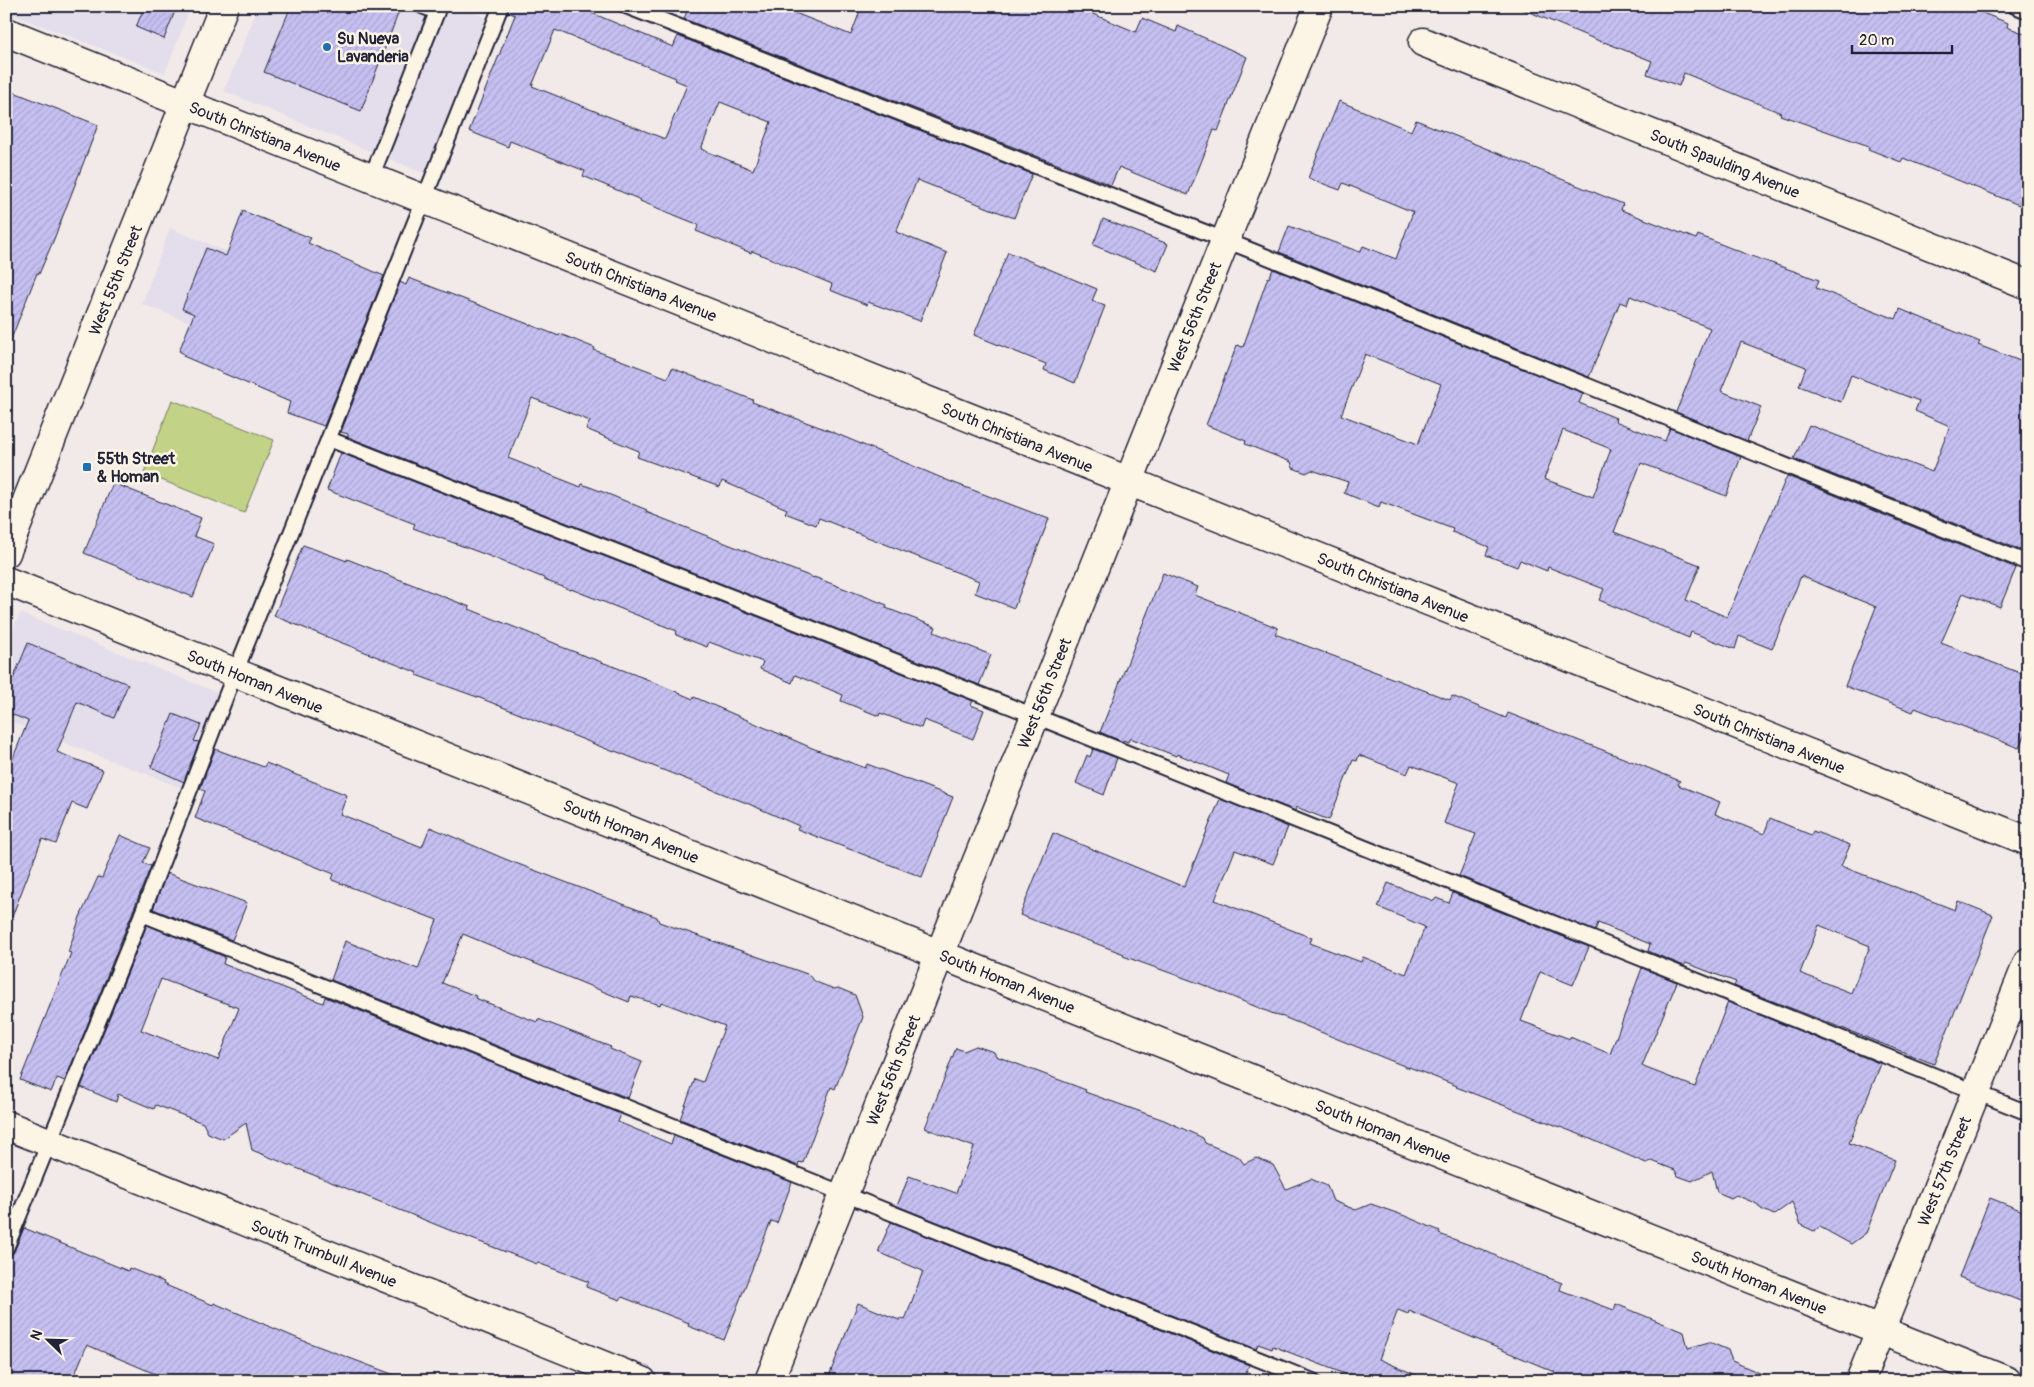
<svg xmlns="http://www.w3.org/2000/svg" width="2034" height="1387" font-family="Pangolin,sans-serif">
	<defs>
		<pattern id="building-hatch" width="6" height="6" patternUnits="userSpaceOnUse" patternTransform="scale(1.25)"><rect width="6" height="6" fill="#c6c0f2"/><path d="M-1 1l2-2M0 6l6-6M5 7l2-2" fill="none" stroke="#aaa5d0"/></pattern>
	</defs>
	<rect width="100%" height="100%" fill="#f1eae8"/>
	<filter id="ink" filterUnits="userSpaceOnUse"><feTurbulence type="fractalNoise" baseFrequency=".02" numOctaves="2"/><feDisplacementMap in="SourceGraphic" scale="10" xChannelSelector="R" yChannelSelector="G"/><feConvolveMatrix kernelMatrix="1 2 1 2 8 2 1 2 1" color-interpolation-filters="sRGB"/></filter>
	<g filter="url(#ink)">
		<g fill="#e4ddeb">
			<path d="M6,6h185l-26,67 -159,-61z"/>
			<path d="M259,6h197l39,15 -62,156 -209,-86z"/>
			<path d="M170,228l209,87 -28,69 -209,-80z"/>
			<path d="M20,613l206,83 -36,95 -184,-71v-73z"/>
		</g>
		<path fill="#c2d387" stroke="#727a61" d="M172,400l102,40 -30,73 -100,-40z"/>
		<g fill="url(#building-hatch)" stroke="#22223b" fill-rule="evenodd">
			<path d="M145,6h32l-13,33 -28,-12z"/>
			<path d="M291,6h110l-40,105 -97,-39z"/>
			<path d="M510,6h65l98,41 5,-11 354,138 -18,44 -97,-38 -21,52 51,21 -27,68 -52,-19 -1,3 -37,-15 2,-6 -80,-33 -1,2 -55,-22 3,-6 -59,-24 1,-1 -58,-24 2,-5 -75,-30 -2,6 -39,-16 46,-116 -7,-3zM555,30l121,48 -1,2 12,5 -22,54 -133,-53zM720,102l51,20 -18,48 -52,-21z"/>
			<path d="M689,6h88l74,29 11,-29h212l62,26 6,-14 34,14 2,-6 69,31 -29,74 -4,-1 -26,65 -69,-28 -8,18 -427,-166z"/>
			<path d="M1515,6h450l43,17 -1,4 21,8v151l-9,19 -116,-47 -2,4 -33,-13 1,-3 -89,-31 1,-2 -97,-40 -5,13 -32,-12 5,-13 -48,-19v1z"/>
			<path d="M6,89l92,36 -44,114 -15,35 -2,-1 -29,74h-2z"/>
			<path d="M1339,101l72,30 5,-11 207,84 -2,6 75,29 2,-4 45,18 76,27 -3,8 80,31 4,-10 80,33 -2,3 50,19v189l-234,-94 15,-34 123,47 18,-46 -35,-15 4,-10 -68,-26 -10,27 -42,-16 7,-19 -65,-25 -20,49 40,16 -14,34 -71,-29 34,-84 -80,-32 -3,9 -7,-3 -31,75 -310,-125 10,-26 71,26 3,-6 33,13 17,-47 -70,-29 -3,7 -32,-12z"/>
			<path d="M243,211l68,27 -3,5 76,33 -60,150 -37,-13 3,-11 -107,-46 1,-2 -5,-3 15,-37 -12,-5 24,-61 20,8z"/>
			<path d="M1103,219l65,25 -11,27 -64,-26z"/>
			<path d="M1008,252l89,37 -5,12 13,5 -30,77 -31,-13 2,-6 -72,-29z"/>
			<path d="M1273,269l310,124 -4,10 37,15 -1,3 50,20 5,-13 71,29 -15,39 -85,-33 -27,69 86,33 -14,35 41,17 60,-141 229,92 -16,39 -37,-14 -22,50 87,33v50l-9,22 -104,-40 -2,4 -68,-26 31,-79 -75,-31 -29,73 -33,-13 -4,13 -44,-17 -2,6 -90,-38 5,-11 -56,-22 -1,4 -27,-11 -3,7 -31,-12 3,-8 -37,-15 1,-3 -72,-27 -2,5 -35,-14 4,-11 -36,-12 -6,3 -13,-5 -2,-6 -46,-18 1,-3 -40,-16 31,-80 6,2 25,-70 1,1zM1365,354l76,30 -23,60 -77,-29zM1563,430l48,19 -18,48 -49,-18z"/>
			<path d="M409,278l150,58 1,-2 35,14 -1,2 74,28 4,-10 81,32 -1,2 78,29 119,50 100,38 -35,89 -39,-15 4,-12 -160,-63 -3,7 -31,-12 2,-4 -65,-28 -2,6 -83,-30 2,-6 -53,-22 4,-8 -58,-23 -24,60 73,29 1,-3 26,10 39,16 -1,2 168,66v-1l50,19 23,9 -1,3 50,19 -2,5 57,23 -12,30 -631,-248v-3l-7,-2 59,-150 6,3z"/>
			<path d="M341,453l632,248 -2,4 13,5 -11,29 -49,-19 -3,8 -41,-15 -1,3 -38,-15 2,-6 -48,-20 -3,8 -32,-14 3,-7 -54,-20 -2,5 -31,-12 1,-4 -106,-42v1l-27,-10v-2l-60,-24 -71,-26 2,-4 -88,-34z"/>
			<path d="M113,483l88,35 -7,18 20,8 -21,53 -109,-44z"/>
			<path d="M303,545l44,16v-2l123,48 -1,2 90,36v1l85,32 49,21 1,-2 118,51 53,20 2,-4 86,33 -31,80 -125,-48 2,-3 -50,-22 -134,-53 -1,1 -134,-54 -64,-23 2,-2 -144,-57z"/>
			<path d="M1163,573l35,14 -3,8 83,33 -3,6 175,66 2,-4 54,22 2,-5 128,50 44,18 -2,4 42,17 -5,12 49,20 6,-16 41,17 2,-4 37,14 -9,21 114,44 3,-9 35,14 -59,149 -200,-78 2,-4 -50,-19 -2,3 -36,-15 2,-7 -52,-21 -3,8 -136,-55 17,-42 -32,-11 15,-40 -48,-18 -4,9 -48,-19 -2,6 -4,-1 -24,60 -33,-13 -1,4 -69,-28 3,-8 -52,-21 -1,2 -46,-18 -2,4 -5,-2v2l-23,-10zM1819,925l51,21 -19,47 -51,-20z"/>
			<path d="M28,643l100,41 -14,34 -37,-16 -20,50 46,18 -16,39 -15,-6 -16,41 -14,-5 -34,88 -2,-1v-151l22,-54 -22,-9v-16z"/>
			<path d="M173,714l28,11 -7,16 5,1 -15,40 -33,-15z"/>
			<path d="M215,749l49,18 2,-4 81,32 -7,19 82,33 8,-20 75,32 152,58 2,5 148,52 9,8 18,7 4,-1 17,7 8,22 -28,72 -4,-2 -28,76 -4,-1 -1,4 -118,-47 15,-40 8,3 22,-56 -64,-24 -1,3 -29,-9 -2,6 -166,-68 -21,49 34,13 -1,2 62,24 1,-3 73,28 -1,2 32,13 -14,36 -297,-118 14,-39 73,28 19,-49 -105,-40 2,-6 -139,-56 10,-27 -5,-2z"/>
			<path d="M1093,749l24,9 -13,37 -28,-12 11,-28 3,2z"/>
			<path d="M1220,799l68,28 -15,37 -38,-14 -20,50 97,38 -2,5 51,19 2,-5 43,17 19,-47 -47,-20 10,-24 46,18 2,-3 13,5 4,-10 136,54 -16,38 -33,-13 -19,49 49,18v-2l40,17 32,-86 35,14 -35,84 4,2 49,19 33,-85 153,62 -32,79 46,17 -29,73 -15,11 -31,-17 -6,4 -13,-6 -9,-23 -18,13 -13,-6 -4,-5 -21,-9 -5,3 -14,-6 -5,-21 -20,10 -14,-5 -3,-6 -13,-5 -10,-4 -6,2 -65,-28 -125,-48 1,-1 -48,-19v1l-128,-52v1l-80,-33 -78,-28 1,-2 -104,-39 33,-82 131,54z"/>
			<path d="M120,835l30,13 -7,15 8,3 -86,215 -8,-3 -6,14 -31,-12 51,-127 -3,-1 12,-35 18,-40 4,1z"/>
			<path d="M167,873l80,30 -15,37 -79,-31z"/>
			<path d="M147,925l78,32 -2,7 100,39 2,-6 296,117 -3,8 53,22 3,-8 118,46 -15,41 -6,-2 -47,119 -36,-14 1,-3 -67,-26 -2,3 -34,-13 3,-5 -51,-19 -1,1 -78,-30 -207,-84 -6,-27 -23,16 -15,-6 -5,-10 -47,-18 -2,4 -36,-15 -2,8 -35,-15zM161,979l78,29 -21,52 -77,-30z"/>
			<path d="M976,1046l18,6 2,4 90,34 -1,2 79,28 39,18 2,5 34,14 5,7 12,-6 17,7 13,24 25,-10 16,7 6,15 23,9 15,-6 34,12 35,15 -1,3 42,15 39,18 42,16 -2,7 54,20 2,-6 68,28 4,16 21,-6 19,8 4,11 46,20h-228l5,-9 -146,-61 -1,3 -10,-4 -19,49 51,22h-67l-90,-35 -1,3 -14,-5 -2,5 -359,-143 12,-30 47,17 18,-46 -49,-19 31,-80 8,3z"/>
			<path d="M1990,1198l38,15v91l-69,-27z"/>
			<path d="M891,1222l358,143 -6,16h-416l31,-78 41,17 1,-2 5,2 18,-49 -45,-19z"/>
			<path d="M24,1228l104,43 1,-3 35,14 -1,2 50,21 1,-2 85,36 106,40 -1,2h-232l-85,-36 -15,36h-66v-124l8,-5z"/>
		</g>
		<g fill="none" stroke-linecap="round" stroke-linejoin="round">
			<g stroke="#22223b" stroke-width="18">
				<g id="lane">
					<path d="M626,6l599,234 803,323"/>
					<path d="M2015,6l13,5"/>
					<path d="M371,178l66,-166 -15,-6"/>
					<path d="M329,439l706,277 993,397"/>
					<path d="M142,914l1171,467"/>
					<path d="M6,1248l136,-334 84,-218 275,-690"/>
				</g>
			</g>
			<g stroke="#22223b" stroke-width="31">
				<g id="street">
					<path d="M6,32l2022,809"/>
					<path d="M1423,42l605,243"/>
					<path d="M6,581l2001,800"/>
					<path d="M6,1125l636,256"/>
					<path d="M769,1381l550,-1375"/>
					<path d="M1860,1381l168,-419"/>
				</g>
			</g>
			<g stroke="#22223b" stroke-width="31">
				<path id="secondary" d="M6,553l218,-547"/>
			</g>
			<use href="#lane" stroke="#fcf5e5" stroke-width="14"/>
			<use href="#street" stroke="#fcf5e5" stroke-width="28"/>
			<use href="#secondary" stroke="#fcf5e5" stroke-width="28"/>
		</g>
	</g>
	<g fill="#1f6fb2" stroke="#fcf5e5" stroke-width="2">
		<circle cx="327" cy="47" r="5"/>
		<rect x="82" y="462" width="10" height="10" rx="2.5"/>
	</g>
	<g text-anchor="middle" stroke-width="5" stroke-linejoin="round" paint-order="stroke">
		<g font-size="16" font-weight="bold" fill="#22223b" stroke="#fcf5e5" text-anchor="start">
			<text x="337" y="44">Su Nueva<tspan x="337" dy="18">Lavanderia</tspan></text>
			<text x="97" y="464">55th Street<tspan x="97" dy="18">&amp; Homan</tspan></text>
		</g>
		<g font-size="16" fill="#22223b" stroke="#fcf5e5">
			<text transform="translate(265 136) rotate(22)" y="6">South Christiana Avenue</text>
			<text transform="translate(1725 163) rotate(22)" y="6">South Spaulding Avenue</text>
			<text transform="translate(115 280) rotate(-68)" y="6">West 55th Street</text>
			<text transform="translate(641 286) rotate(22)" y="6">South Christiana Avenue</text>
			<text transform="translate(1194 317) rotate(-68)" y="6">West 56th Street</text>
			<text transform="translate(1017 437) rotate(22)" y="6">South Christiana Avenue</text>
			<text transform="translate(1393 587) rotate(22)" y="6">South Christiana Avenue</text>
			<text transform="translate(255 681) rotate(22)" y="6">South Homan Avenue</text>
			<text transform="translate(1044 693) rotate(-68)" y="6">West 56th Street</text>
			<text transform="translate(1769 738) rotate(22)" y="6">South Christiana Avenue</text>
			<text transform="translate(631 831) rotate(22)" y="6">South Homan Avenue</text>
			<text transform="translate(1007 981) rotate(22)" y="6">South Homan Avenue</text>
			<text transform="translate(893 1070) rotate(-68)" y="6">West 56th Street</text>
			<text transform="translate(1383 1131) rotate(22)" y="6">South Homan Avenue</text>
			<text transform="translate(1944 1171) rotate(-68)" y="6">West 57th Street</text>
			<text transform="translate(324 1253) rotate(22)" y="6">South Trumbull Avenue</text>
			<text transform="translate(1759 1282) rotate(22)" y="6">South Homan Avenue</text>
		</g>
	</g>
	<rect width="2034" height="1387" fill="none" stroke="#fcf5e5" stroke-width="25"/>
	<rect x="12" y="12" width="2009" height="1362" fill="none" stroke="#22223b" stroke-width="2" filter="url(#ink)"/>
	<g transform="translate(48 1340) rotate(293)" stroke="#fcf5e5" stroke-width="4" paint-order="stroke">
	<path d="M0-4L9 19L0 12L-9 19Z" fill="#22223b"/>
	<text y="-8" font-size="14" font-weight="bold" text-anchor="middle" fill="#22223b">N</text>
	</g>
	<path d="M1852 45v8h100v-8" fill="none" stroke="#22223b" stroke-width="2.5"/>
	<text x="1859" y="45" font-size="15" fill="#22223b" stroke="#fcf5e5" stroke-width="4" paint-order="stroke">20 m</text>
</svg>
